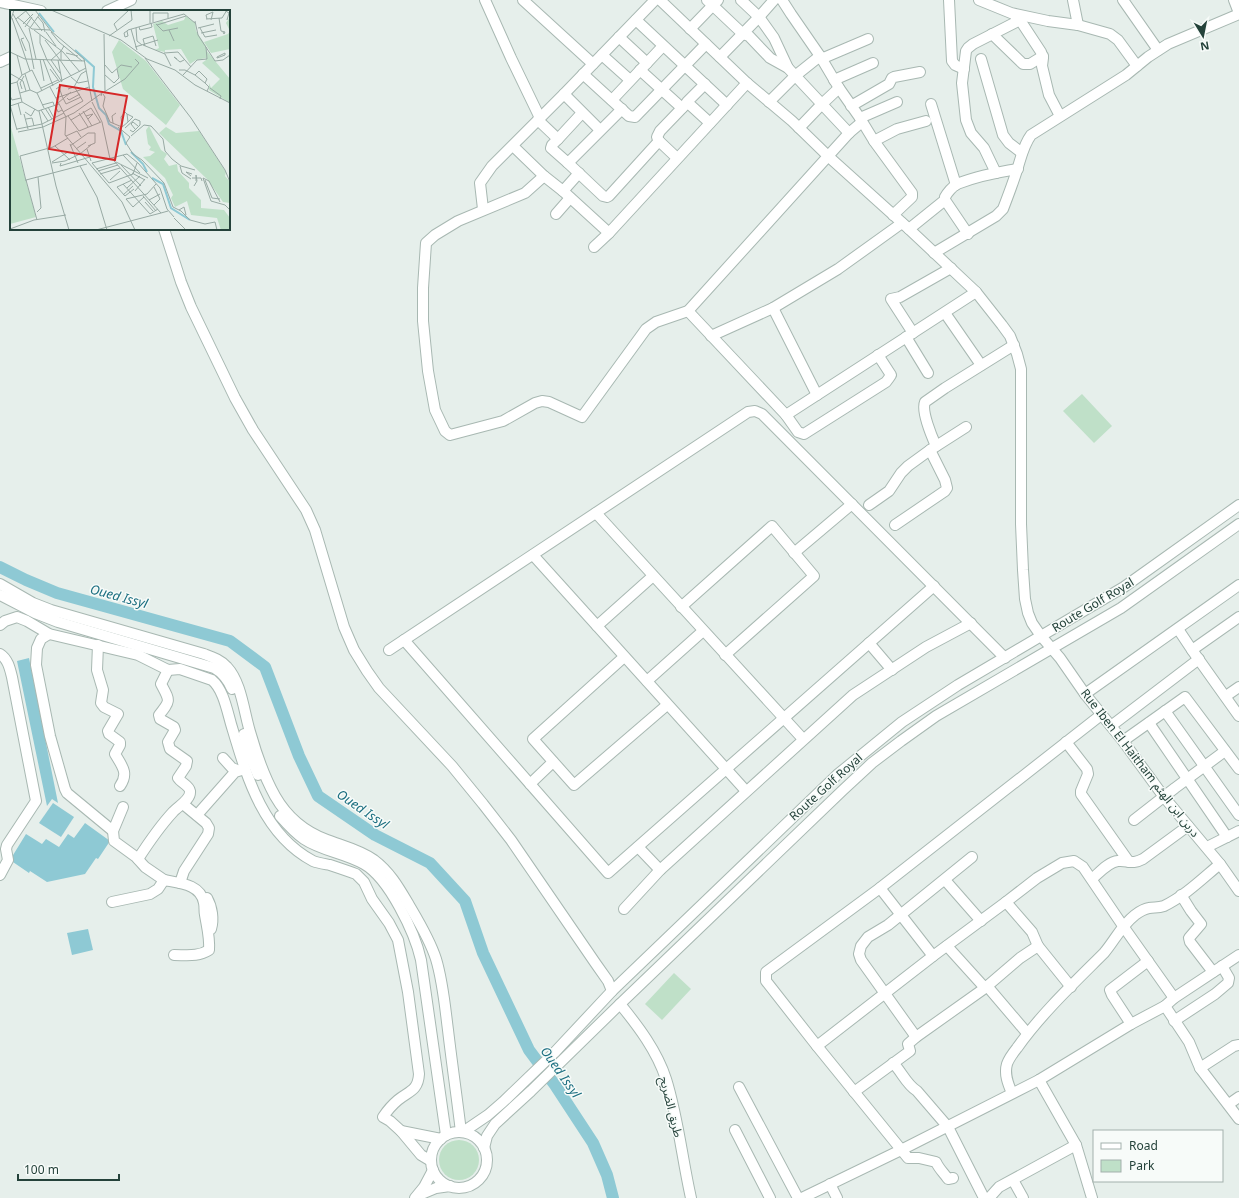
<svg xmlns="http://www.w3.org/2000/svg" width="1239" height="1198" font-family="'Noto Sans','Noto Sans Arabic',sans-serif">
	<rect width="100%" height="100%" fill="#e6efeb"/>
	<g fill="#bfe0c8">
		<path d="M1082,394l30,32 -18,17 -31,-32z"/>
		<path d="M674,973l17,16 -29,31 -17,-16z"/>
		<circle cx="459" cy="1160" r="20"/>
	</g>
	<g fill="#8ec9d4">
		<path d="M29,658l29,145 -6,-4 -5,7 -30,-145z"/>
		<path d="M53,803l21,14 -13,20 -22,-14z"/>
		<path d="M85,823l25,18 -12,18 -2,-1 -11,16 -38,8 -17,-11 -1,2 -19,-13 16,-26 16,10 4,-5 13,8 9,-13 6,4z"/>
		<path d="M88,929l5,21 -21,5 -5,-22z"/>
	</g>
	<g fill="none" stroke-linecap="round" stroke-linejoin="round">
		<path stroke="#8ec9d4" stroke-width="12" d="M0,567l26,13 31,13 173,48 35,26 34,89 19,40 57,39 55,28 35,38 18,52 46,97 26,35 38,58 14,32 6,23"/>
		<g stroke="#a8b8b2" stroke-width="12">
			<g id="minor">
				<path d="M485,0l26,58 29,60"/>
				<path d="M523,0l70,64"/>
				<path d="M660,0l87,83 45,38 37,36 80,72 67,63 26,33 8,11 7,18 4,15v155l2,46 2,29 3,14 4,10 9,13 19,22 25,36 38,47 41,56 56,67 19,27"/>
				<path d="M707,0l36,34 6,2 21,22 18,10 61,65"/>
				<path d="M741,0l18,17 15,21 14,30"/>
				<path d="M782,0l9,14 29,42 19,32 21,30 14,23 38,52v4l-19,18"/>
				<path d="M949,0l3,61 3,4 9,4"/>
				<path d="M979,0l32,13 37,8 30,4 32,9 8,6 19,26"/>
				<path d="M1073,0l5,25"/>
				<path d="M1123,0l35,50"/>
				<path d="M1234,0l5,13"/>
				<path d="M0,2l41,9"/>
				<path d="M107,11l24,-11"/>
				<path d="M1015,16l5,4 21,32 2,6 -1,8 7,29 11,21"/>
				<path d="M636,20l91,85"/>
				<path d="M690,29l28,-29"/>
				<path d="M992,34l31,30h7l13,-8"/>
				<path d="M619,37l28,26"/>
				<path d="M602,55l28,25"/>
				<path d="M720,57l39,-40 15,-17"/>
				<path d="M821,59l47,-20"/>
				<path d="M981,59l22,76 6,8 13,10"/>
				<path d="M0,62l11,-5"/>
				<path d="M640,70l42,38"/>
				<path d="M583,74l46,42 6,1 71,-73"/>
				<path d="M834,80l39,-17"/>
				<path d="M705,84l-18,18 23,21"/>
				<path d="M564,94l36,36"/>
				<path d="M612,100l51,-54"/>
				<path d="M769,102l26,-26 25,-20"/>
				<path d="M931,104l25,81"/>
				<path d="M851,106l38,-22 3,-6 2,-1 26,-5"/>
				<path d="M860,118l37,-16"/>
				<path d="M538,120l20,19 -6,6 -1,3 17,15 54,-54"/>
				<path d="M799,128l23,-24 17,-16"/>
				<path d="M558,139l24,-26"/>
				<path d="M659,141l-2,-4 3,-6 26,-27"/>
				<path d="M874,141l23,-12 29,-8"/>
				<path d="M513,146l31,30 19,15 16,-18"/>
				<path d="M568,163l35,33 4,1 2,-1 50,-55 18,17"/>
				<path d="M996,173l-12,-25 -13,-15 -5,-13 -4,-37 4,-32 2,-3 5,-4 47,-24"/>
				<path d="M544,176l-19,17 -67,28 -23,14 -9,8 -3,45v33l5,50 7,39 10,21 5,4 53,-14 32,-18 7,-2 7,1 33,15 64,-88 10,-7 32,-11 161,-178 13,-11"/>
				<path d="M563,191l46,42"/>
				<path d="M483,209l-3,-26 12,-17 72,-72 91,-94"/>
				<path d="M556,214l14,-16"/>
				<path d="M164,229l17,53 10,25 44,91 18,32 53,80 9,20 29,97 10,23 13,21 12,17 73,78 31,38 28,36 85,124 12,17 4,10"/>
				<path d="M909,229l36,-29"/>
				<path d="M968,234l-23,-34v-3c2,-4 8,-11 12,-13 18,-7 42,-12 61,-15"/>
				<path d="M594,247l15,-14 138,-150"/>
				<path d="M934,253l62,-37 7,-7c5,-13 10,-26 14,-39 4,-12 6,-24 14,-35l95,-60 22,-18 20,-13 71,-30"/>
				<path d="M773,308l44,87"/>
				<path d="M688,311l98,104 190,-123"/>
				<path d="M945,313l36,52"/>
				<path d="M913,333l-22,-34 9,-2 51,-29"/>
				<path d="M711,336l62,-28 65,-39 64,-46"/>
				<path d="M906,337l22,36"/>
				<path d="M786,415l12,17 6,2 82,-52 3,-4 2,-3 -13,-20"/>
				<path d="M936,446c-4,-9 -15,-35 -11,-44l20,-14 69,-43"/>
				<path d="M869,505l20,-14 12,-18 7,-7 22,-16 36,-23"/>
				<path d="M596,513l207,226"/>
				<path d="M895,525l50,-34 2,-3 -2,-8 -15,-30"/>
				<path d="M794,553l58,-49"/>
				<path d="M533,555l213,236"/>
				<path d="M0,584l33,19 18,7 153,44c8,3 17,6 23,13 15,16 17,47 24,68 6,21 14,43 24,61 12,21 30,36 52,44 16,6 33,10 47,20 16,12 25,28 35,45 10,17 21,35 27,54 7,23 9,48 12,71 4,34 9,68 13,102"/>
				<path d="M0,595l35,18 23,9 156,46c9,5 14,12 18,21"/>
				<path d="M681,607l91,-81 42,50 -89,79"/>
				<path d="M0,625l5,-4 12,-4 10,4 22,13 89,21 30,15 12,-1 32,11c11,9 15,30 19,44 15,50 31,110 82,137 5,2 12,3 17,4 9,3 18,6 26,9l8,8 8,17 17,24 9,17 10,52 11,82c-1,17 -10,17 -21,26 -6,5 -11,11 -15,17l7,4 11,10 20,24 10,6"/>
				<path d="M597,626l56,-50"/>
				<path d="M1178,629l14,21 47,66"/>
				<path d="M49,634l-8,5 -4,9 -1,17 14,71 15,53 2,4 46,38"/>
				<path d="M404,640l204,233 326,-287"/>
				<path d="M869,643l23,27"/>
				<path d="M98,645l-1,25 6,20 -2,13 3,4 14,7 -10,17 1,3 11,8v3l-5,9c7,12 14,19 5,32"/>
				<path d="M389,650l359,-238 7,-1 7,3 243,244"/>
				<path d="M1192,650l47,-33"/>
				<path d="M0,654c8,5 10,15 12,23l24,124 -29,44 -1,4 2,11 -8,15"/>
				<path d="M624,657l-91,82 41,46 93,-80"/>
				<path d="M647,681l56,-50"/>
				<path d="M1085,694l154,-109"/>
				<path d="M1226,696l13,-9"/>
				<path d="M1165,711l74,104"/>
				<path d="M1149,723l78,114"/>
				<path d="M1111,726l88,-67"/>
				<path d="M244,734l4,17 10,24"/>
				<path d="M1123,741l62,-44 54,72"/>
				<path d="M1066,742l21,27 1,5 -7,17v3l48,68"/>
				<path d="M223,758l9,10 5,2"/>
				<path d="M530,784l23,-22"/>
				<path d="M197,815l38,-43 10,-3"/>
				<path d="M280,816c7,8 15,17 24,23 18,12 41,14 60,25 25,14 51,69 57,96l25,175"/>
				<path d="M1134,820l41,-32 50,-37"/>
				<path d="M638,847l22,23"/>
				<path d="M1207,847l32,-16"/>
				<path d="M138,859c11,-17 22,-33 35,-47 5,-6 18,-12 17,-21 -1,-6 -9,-8 -12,-13l8,-12 1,-5 -17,-12 -2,-7 7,-12 -1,-3 -14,-8 -1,-4c12,-15 11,-14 2,-31l7,-14"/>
				<path d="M1092,879c7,-6 16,-17 26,-18 10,-1 14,4 25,-2l45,-33"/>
				<path d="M164,880c15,3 37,4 40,23 1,4 0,8 1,12 2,12 5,23 4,35 -11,7 -22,5 -35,5"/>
				<path d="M945,880l36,41"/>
				<path d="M180,883l4,-12 24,-37 1,-6 -3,-5 -23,-19"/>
				<path d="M880,888l53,68"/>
				<path d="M1181,895l10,16 10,13 -12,14 1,4 23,30"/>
				<path d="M207,898c5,9 7,21 4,31"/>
				<path d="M112,902l38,-8 8,-5 6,-9 -19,-13 -9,-10 -22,-16 -1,-10 10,-24"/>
				<path d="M1006,902l26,30 6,14"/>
				<path d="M624,909l36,-39 193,-175 73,-48 45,-24"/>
				<path d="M947,946l38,42"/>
				<path d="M987,986l40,47"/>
				<path d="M620,1004c18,22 37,47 46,75 12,38 16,79 25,119"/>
				<path d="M1165,1006l24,36 11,26 39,51"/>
				<path d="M1174,1021l41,-27 13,-11 1,-5 -7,-12"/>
				<path d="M1131,1024l-19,-29 -2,-5 38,-29"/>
				<path d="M916,1037l-55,-77 -2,-6 2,-8 7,-9 20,-12 84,-68"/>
				<path d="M817,1046l116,-90 73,-54 31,-24 25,-15 12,-2 9,6 40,59 51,72"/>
				<path d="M893,1063c9,9 13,21 24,28l31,36 36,71"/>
				<path d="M1200,1068l34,-22 5,-1"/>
				<path d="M1039,1080l37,65 16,53"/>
				<path d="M739,1087l59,111"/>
				<path d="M854,1092l56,-41 -2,-7 8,-7 69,-49 35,-30 18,-12 33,41"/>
				<path d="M1012,1093c-4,-9 -8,-19 -5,-29 2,-6 6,-11 10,-16 24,-34 57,-65 87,-95 11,-13 17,-27 31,-38 4,-3 8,-6 14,-7 5,-1 9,0 15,-2 21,-10 39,-28 56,-42"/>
				<path d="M1229,1104l10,-7"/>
				<path d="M735,1130l35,68"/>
				<path d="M401,1131l40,8"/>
				<path d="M463,1132l25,-17 15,-13 51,-49 58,-62 225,-216 65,-53 56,-37 166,-98 115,-82"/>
				<circle cx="459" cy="1160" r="28"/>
				<path d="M484,1148l3,-12 8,-12 36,-33 89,-87 223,-214 29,-27 29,-22 35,-25 185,-108 118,-84"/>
				<path d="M953,1178l-5,1c-4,-6 -9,-10 -12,-17l-17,-4h-11l-91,-112 -51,-65v-9l114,-84 221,-173"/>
				<path d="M1013,1180l10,18"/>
				<path d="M830,1184l7,14"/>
				<path d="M419,1195l17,-7 14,-2"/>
				<path d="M415,1198l9,-11 9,-17"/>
				<path d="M802,1198l99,-48 138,-70 92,-56 34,-18 9,-8 65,-43"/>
				<path d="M989,1198l10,-11 77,-42"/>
			</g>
		</g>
		<use href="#minor" stroke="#fff" stroke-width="10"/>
	</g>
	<g text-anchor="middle" stroke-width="3" stroke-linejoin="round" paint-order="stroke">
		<g font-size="12" fill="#24423a" stroke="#f7fbf9">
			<text transform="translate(1093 605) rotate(-31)" y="4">Route Golf Royal</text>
			<text transform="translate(1140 763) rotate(52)" y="4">Rue Iben El Haitham دربن ابن الهثم</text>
			<text transform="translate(826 787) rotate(-42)" y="4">Route Golf Royal</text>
			<text transform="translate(671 1107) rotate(76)" y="4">طريق الضريح</text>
		</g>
		<g font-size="13" font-style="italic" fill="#1c6f80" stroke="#f7fbf9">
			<text transform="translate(119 596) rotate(15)" y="5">Oued Issyl</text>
			<text transform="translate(363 809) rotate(34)" y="5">Oued Issyl</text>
			<text transform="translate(561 1072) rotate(55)" y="5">Oued Issyl</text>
		</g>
	</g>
	<g transform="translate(10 10)">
		<rect width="220" height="220" fill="#e6efeb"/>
		<path d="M176,6l9,7 1,8 10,15v12l-10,2 -6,4 -9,-15 -16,1v2l-10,-2 4,-2 -6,-24 9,-3 6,4 16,-5zM220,7v32l-19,4 -7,-11 24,-8 2,-3 -4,-8zM109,30l27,21 34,44 -14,20 -43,-36 -11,-37zM196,40l24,29v24l-21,-13v-7l2,5 9,-9 -18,-16 4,-3zM0,114l26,93 -26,7zM139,116l12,24 6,4 -3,5 5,7 8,-2 1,7 11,12v5l12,12v8l23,2 6,8v12h-9l-4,-12 -26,-3 -4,-14 -12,6 -4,-9 2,-3 -8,-17 -22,-21 7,-1 5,-4 -6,-2 2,-3 -3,-3 -2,-14zM156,117l10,6 23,-2 27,41 -1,4 5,6v21l-7,-1 -16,-23 -48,-46z" fill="#bfe0c8"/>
		<path fill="none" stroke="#8ec9d4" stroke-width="2" d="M29,3l15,19M65,40l19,17 -1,20 6,21 7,7 3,9 12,7 5,14M121,142l12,12 4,8M142,168l11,6 8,24 19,12"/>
		<path fill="none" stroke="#98aaa4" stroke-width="1" d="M15,0l17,21M25,0l16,21 33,28 8,42M41,0l70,30 26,19 28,11 20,15 35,18M140,0v13M214,0l5,3 -2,7M3,4l16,29 5,26M7,7l15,12 18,1M28,7l5,6 2,9M2,8l18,53M209,8l2,13 4,1 -1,2 -1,-2M6,9l11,-9M196,9l16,-1 5,-8M197,9l-1,-4 7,-3 -2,8M185,11l3,14 17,26 8,-1 7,-5M0,12l4,-12M143,12v-9h15v5M13,14l10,-10M146,14l7,7 15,-3M147,15l29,-9M15,17l7,-10M129,17l1,3 9,-2 3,-1 -1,-4M19,18l7,31M20,18l9,-13M126,18l1,13 5,4M188,18l16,-4M190,18l5,9 12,-2M121,19l6,21M24,20l29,22 17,20M107,20l-3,-6 15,-14M159,20l5,11M117,21l1,5 -3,1 -1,-4 3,-2 1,-1 56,-16 11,9M36,22l10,14M41,22l8,10 23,19M191,23l15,-3M94,24l1,58M30,25v8l7,17 15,22M99,26l23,-16 -1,-10M14,28l-3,1 5,12M35,30l15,20M133,35l22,9 6,12M135,36l-2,-7 10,-3 3,10M125,37l23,-7M0,42l15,7 60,2M56,43l12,3M154,43l14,-1 13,15M215,43v2l-8,3v-1zM7,45l5,20M135,48l46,60 34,52 5,12M30,49l4,22M33,49l10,27M167,49l-3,-2 6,5 4,-2M48,50l4,21M50,50l11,16M51,50v-9l3,-5M95,55l7,8 9,-8 11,2M40,59l9,12M169,60h6l10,5 4,-4 8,8 -2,4 4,4 -2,4M50,63l-9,-13 10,-9M1,64l12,7 3,10M15,64l5,16M95,65l9,8 5,-5 -2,-9M173,65l14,-15 10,-1 -1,-12M185,65l10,8M61,67l7,6 10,-2M7,72l5,20 16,9 21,-7M0,74l7,-2 5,-7 10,-5 10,21M40,77l16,30 -1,18 57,67 13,28M31,78l17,-8M200,78l11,8 -1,3M12,79l-2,-6 4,-7M46,79l3,-2 3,9M58,79l6,-2 7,-13 5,-3M94,82l21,-13 14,-16 -4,-4M10,83l10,-3 7,3 7,15M27,83l49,-25M93,84l2,3 -2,9 7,16 12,5 6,-5 -1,-8 -2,-2 -4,5 1,9M0,86l2,4 9,-2M52,86l4,8 15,-7M46,88l33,-11M57,88l2,2 11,-6M82,92l10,20 8,37M8,93l3,12M48,93l13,-11M0,95l7,25M32,95l11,-3 1,3M45,95l3,7 4,-2M0,96l12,-4M38,97l6,11M35,98l7,11M31,100l7,11M29,101l17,75 13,44M73,101l9,15M15,102l6,4 4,-7M53,102l20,-11 -8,-13M69,103l9,14M14,104l4,15M117,104l6,3 -5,5M58,106l11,15 22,-9M76,106l7,-2 -5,5M16,109l6,-1 2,8M61,110l20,-12 9,14M103,113l-1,-7 4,-3M108,117l12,10M115,118l10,-9 5,2v4l-7,7 -3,-2M7,119l25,-5 22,-11M125,119l-4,-5 2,-2 5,4M8,122l25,-5 31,-14 28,-20 -1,3M56,126l11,-5 4,6M121,126l13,-11 7,1 12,13 2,12 7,8 9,7 14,4M120,127l-4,6 7,11 9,6 22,23 9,24 8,4 9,9 15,4 10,-2 2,8M60,134l8,19M45,136l15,14M60,136l18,-13h7v10l-7,3M66,139l10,-7M77,139l4,12M70,144l11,-9M113,145l17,18M104,151l47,52 7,-2M42,152l16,-10M106,152l32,16M42,153l13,-2 15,-7M51,153l-1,3 30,-9M127,153l-4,11 -24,9 -17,-20 35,-9 11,9 22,25 7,21 7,8M111,155l20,21M70,156l17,31 10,33M170,156l2,7 9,6M86,159l20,-6M88,161l20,-6M122,163l13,7M90,164l20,-6M181,166l-5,-4 6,2M182,168h9l1,3M193,168l8,23 14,4 5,5M193,168l6,3 11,21M100,170l10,-9M122,170l-15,7 8,9 9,-7M195,170l7,18 8,1M16,171l-6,-25 33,-9 15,-9M113,174l27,30 8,-5M184,176l3,-5 -1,-6v6M117,178l13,-12M125,181l10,-12M113,185l10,-9M133,186l13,15M134,187l-11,10 -7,-8 21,-5 9,-10M139,190l11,-6M135,192l8,9M144,195l6,-6 -6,-12M169,200l5,-3 2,8M27,202l4,-4 -3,-31M164,208l12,12M27,210l-11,-40 61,-16M0,219l24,-9 32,-5M86,220l65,-17"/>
		<path fill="#d62828" fill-opacity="0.15" stroke="#d62828" stroke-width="2" d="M50,75l67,11 -12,64 -66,-11z"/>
		<rect width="220" height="220" fill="none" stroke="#24423a" stroke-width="2"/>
	</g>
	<rect x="1093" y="1130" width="130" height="52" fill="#f7fbf9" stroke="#a3b1ad"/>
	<rect x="1101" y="1143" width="20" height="6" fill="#ffffff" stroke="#a3b1ad"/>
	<text x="1129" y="1150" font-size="12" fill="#24423a">Road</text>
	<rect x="1101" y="1160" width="20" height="12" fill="#bfe0c8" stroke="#a3b1ad"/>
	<text x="1129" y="1170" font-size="12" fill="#24423a">Park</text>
	<g transform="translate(1203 36) rotate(170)" stroke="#f7fbf9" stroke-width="3" paint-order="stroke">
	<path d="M0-3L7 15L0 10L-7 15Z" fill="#24423a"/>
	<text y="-6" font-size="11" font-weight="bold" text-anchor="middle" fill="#24423a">N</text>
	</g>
	<path d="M18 1174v6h101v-6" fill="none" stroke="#24423a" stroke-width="2"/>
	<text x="24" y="1174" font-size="12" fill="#24423a" stroke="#f7fbf9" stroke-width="3" paint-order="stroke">100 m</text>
</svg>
